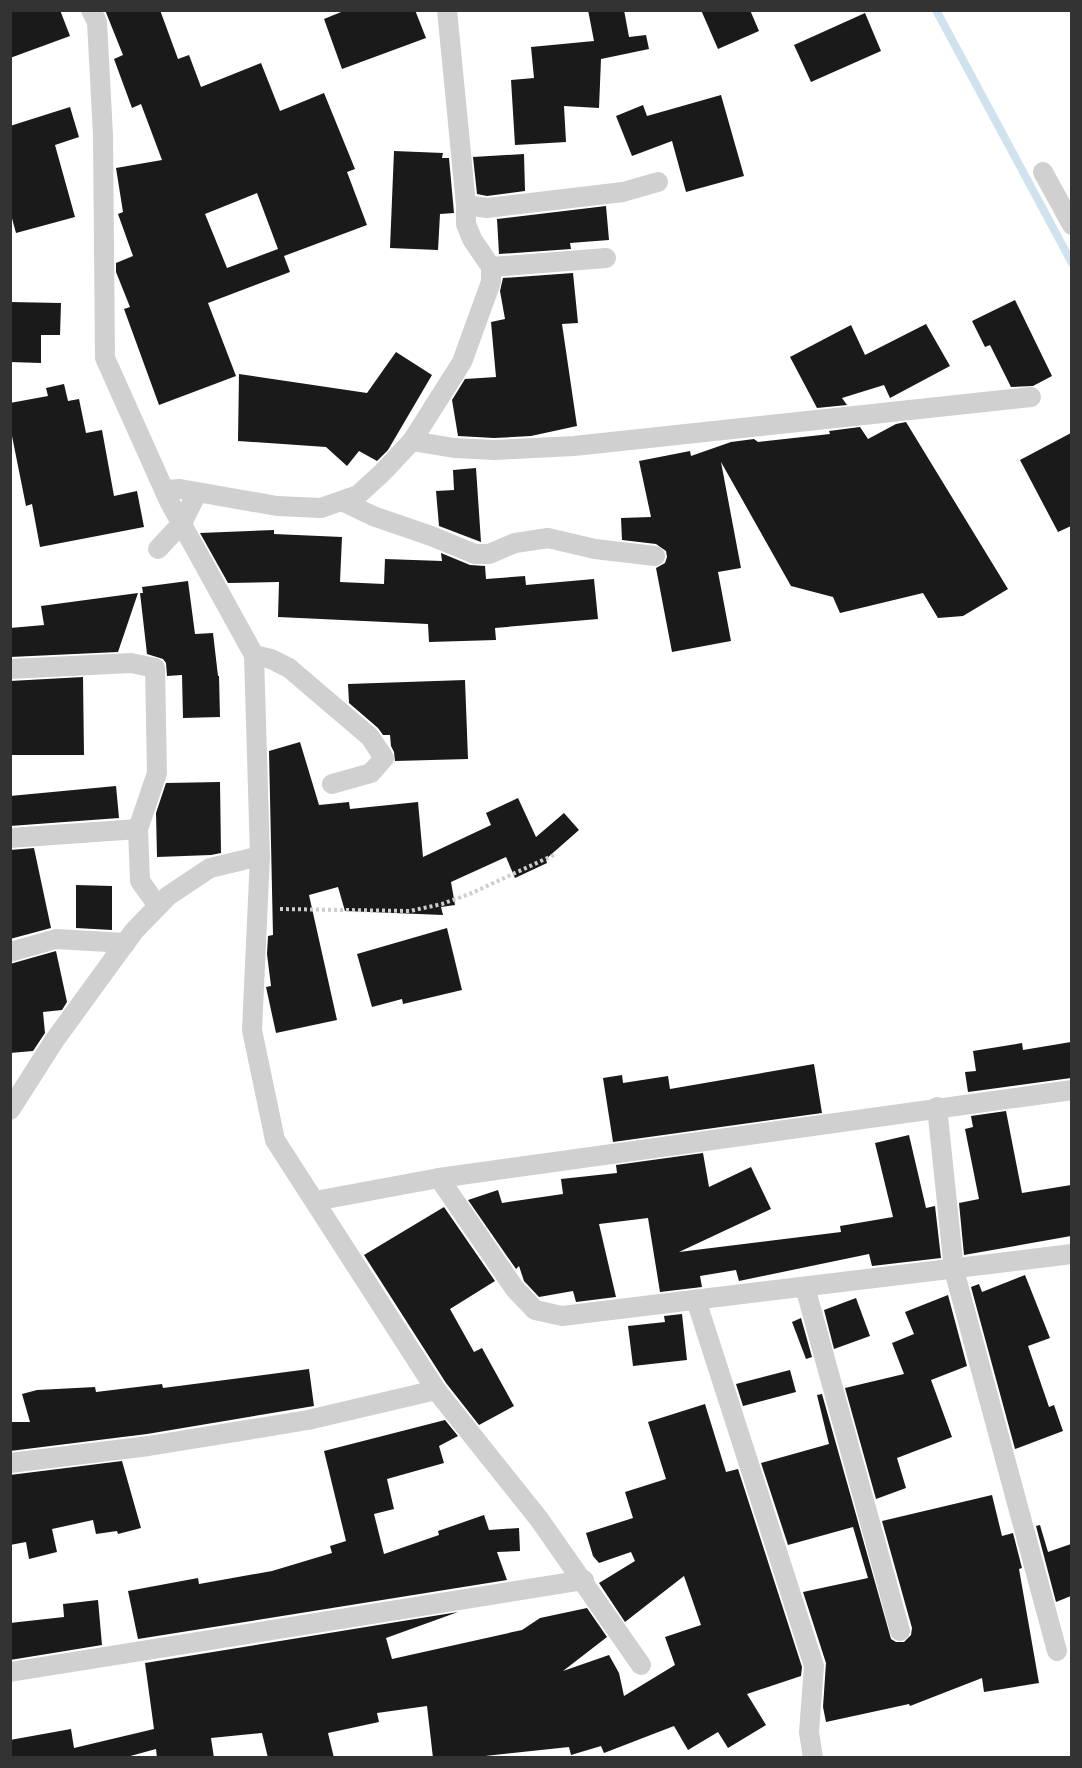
<svg xmlns="http://www.w3.org/2000/svg" width="1082" height="1768" font-family="'Sofia Sans Condensed',sans-serif">
	<rect width="100%" height="100%" fill="#fff"/>
	<g fill="none" stroke-linecap="round" stroke-linejoin="round">
		<path stroke="#cfe2ee" stroke-width="8" d="M936,10l136,253"/>
	</g>
	<g fill="#1a1a1a" fill-rule="evenodd">
		<path d="M10,10h50l10,26 -60,22z"/>
		<path d="M105,10h55l18,49 11,-4 12,32 60,-24 19,48 44,-18 31,76 -8,3 20,53 -83,31 6,16 -82,31 28,73 -77,29 -35,-96 6,-2 -14,-35v-9l17,-7 -15,-42 5,-2 -7,-44 46,-8 -21,-56 -9,4 -18,-49 9,-4zM257,193l21,56 -51,19 -22,-54z"/>
		<path d="M346,10h69l11,28 -84,31 -18,-50z"/>
		<path d="M588,10h36l5,27 17,-2 3,14 -48,10 -2,49 -35,-2 2,36 -51,3 -4,-65 23,-2 -3,-31 63,-6z"/>
		<path d="M701,10h49l9,21 -41,18z"/>
		<path d="M865,13l16,38 -70,31 -17,-37z"/>
		<path d="M721,95l23,81 -58,16 -14,-51 -40,15 -16,-40 27,-11 4,11z"/>
		<path d="M70,107l9,30 -24,8 20,72 -59,16 -6,-22v-85z"/>
		<path d="M394,151l49,2 -1,5h7l5,55 -14,1 -2,36 -48,-2z"/>
		<path d="M524,154l1,37 -38,5 -10,-2 -4,-37z"/>
		<path d="M606,206l3,34 -39,3 1,6 -72,5 -2,-35z"/>
		<path d="M573,273l5,50 -16,1 15,102 -46,10 -37,2 -36,-2 -6,-36 13,-21 31,-2 -5,-55 14,-3 -5,-28 3,-13z"/>
		<path d="M1015,300l37,76 -19,10 -22,1 -21,-42 -5,2 -13,-26z"/>
		<path d="M10,302l51,1 -1,32h-19v28l-31,-1z"/>
		<path d="M926,324l24,42 -60,32 -6,-13 -42,13 5,7 -30,3 -27,-51 61,-32 14,30z"/>
		<path d="M396,352l36,23 -44,75 -11,11 -18,-10 -12,15 -21,-19 -88,-6 1,-67 128,19z"/>
		<path d="M64,384l4,17 11,-2 7,34 16,-3 12,66 23,-5 7,36 -104,20 -8,-43 -6,2 -16,-80v-23l38,-7 -2,-8z"/>
		<path d="M906,422l102,167 -45,27 -25,2 -15,-25 -83,20 -7,-16 -42,-11 -70,-124 20,106 -23,4 13,69 -59,11 -16,-84 9,-5 2,-6 -1,-6 -10,-7 -34,-4 -1,-22 30,-1 -12,-56 51,-10 1,5 40,-14 23,-3 4,3 72,-8 -1,-3 31,-4 8,12 28,-15z"/>
		<path d="M1071,433v93l-13,6 -38,-72z"/>
		<path d="M476,468l5,74 -42,-16 -3,-35 18,-1 -1,-20z"/>
		<path d="M274,530v4l68,3 -2,45 44,2 1,-25 57,2 -1,-8 29,12 15,1 1,13 39,-3 1,9 68,-6 4,40 -103,9 1,12 -67,2 -1,-18 -150,-7 1,-35 -51,1 -28,-50z"/>
		<path d="M188,581l7,53 18,-1 5,43h1l1,41 -37,1 -1,-43 -15,1 -1,-13 -3,-4 -16,-5 -7,-61h3l-1,-6z"/>
		<path d="M138,593l-20,59 -108,5v-29l34,-3 -3,-19z"/>
		<path d="M83,677l1,78h-74v-74z"/>
		<path d="M465,680l3,79 -73,2 -1,-9 -3,-6 -1,-11h-7l-5,-7 -29,-25 -1,-19z"/>
		<path d="M300,742l19,63 30,-3 1,7 68,-7 5,55 68,-32 -5,-12 32,-15 18,39 28,-24 15,17 -33,29 1,4 -32,15 -9,-21 -55,25 4,23 -14,2 2,8 -98,-4 -7,-24 -29,8 28,125 -61,13 -10,-46 5,-1 -4,-32 1,-18 5,-1 -4,-184z"/>
		<path d="M220,782l1,71 -10,2 -54,2 -1,-44 10,-30z"/>
		<path d="M116,786l3,32 -109,8v-30z"/>
		<path d="M34,848l17,80 -41,11v-89z"/>
		<path d="M76,885l36,1v44l-36,-2z"/>
		<path d="M447,928l15,62 -59,14 -1,-5 -30,8 -15,-53z"/>
		<path d="M56,951l11,51 -5,8 -19,2 2,21 -12,18 -23,2v-89z"/>
		<path d="M1071,1042v36l-103,14 -3,-20 11,-1 -3,-20 49,-8 1,7z"/>
		<path d="M814,1064l8,49 -209,29 -10,-64 19,-3 1,8 45,-7 2,13z"/>
		<path d="M1006,1111l16,82 49,-8v51l-107,19 -5,-52 20,-4 -14,-70 8,-2 -2,-11z"/>
		<path d="M909,1135l17,73 9,-2 6,52 -69,8 -3,-12 -130,27 -3,-11 -36,6 2,11 -42,5 -12,-74 -49,6 17,73 -40,5 -3,-11 -34,6 -15,-16 -5,-15 -3,3 -48,-69 30,-10 4,13 61,-9 -2,-15 56,-6 -1,-8 87,-12 6,34 42,-20 20,42 -92,43 162,-20 -1,-6 53,-9 -18,-74z"/>
		<path d="M444,1207l51,74 -45,28 24,43 8,-4 32,58 -35,19 -33,-42 -82,-128z"/>
		<path d="M1025,1275l25,63 -22,8 21,61 5,-2 9,26 -48,18 -44,-162 8,-3 3,8z"/>
		<path d="M948,1295l19,71 -36,14 21,57 -55,21 9,30 -30,11 -31,-111 59,-14 -12,-31 22,-9 -9,-22z"/>
		<path d="M856,1298l14,38 -36,13 -10,-39z"/>
		<path d="M682,1314l5,46 -54,6 -5,-40 37,-4 -1,-6z"/>
		<path d="M801,1318l11,39 -6,2 -14,-37z"/>
		<path d="M309,1369l5,37 -167,28 -137,17v-29h20l-8,-28 15,-4 58,-3 1,5 66,-8 1,4z"/>
		<path d="M790,1370l6,22 -53,14 -7,-22z"/>
		<path d="M822,1394l69,245 5,3h8l7,-7 1,-7 -30,-107 110,-26 10,41 11,-3 9,35 -3,1 20,114 -55,9 -2,-14 -72,28 -1,-2 -83,18 -3,-15 3,-44 -23,-71 65,-14 -15,-51 -65,18 -27,-82 68,-19 -12,-49z"/>
		<path d="M705,1404l21,68 12,-3 64,198 -1,9 -54,18 19,31 -38,23 -10,-16 -30,18 -14,-24 -70,27 -3,-7 -30,9 -2,-8 -102,11h-34l-6,-52 -50,7 2,9 -51,11 6,25h-66l-6,-25 -51,5 3,20h-57l-1,-9 -33,9h-113v-18l61,-11 3,19 80,-19 -9,-66 313,-51 -72,26 6,21 130,-29 18,-12 47,-10 20,29 -44,34 46,-16 10,18 5,23 51,-31 -10,-28 36,-12 -17,-49 -59,46 -26,-39 36,-22 -4,-9 -32,11 -6,-7 -7,-23 47,-15 -8,-26 41,-13 -18,-57z"/>
		<path d="M445,1420l13,16 -19,10 5,17 -57,16 7,30 -20,5 10,40 55,-19 -1,-4 46,-16 5,15 30,-2 1,23 -23,1 10,28 -369,59 -10,-48 70,-13 1,6 73,-13 60,-18 -2,-7 16,-5 -22,-90z"/>
		<path d="M122,1461l19,67 -23,6 -1,-3 -21,3 -3,-14 -41,9 5,23 -28,7 -3,-17 -16,3v-70z"/>
		<path d="M1040,1525l8,27 23,-8v52l-15,6 -20,-76z"/>
		<path d="M98,1600l4,45 -92,15v-37l54,-6 -1,-13z"/>
	</g>
	<g fill="none" stroke-linecap="round" stroke-linejoin="round">
		<path stroke="#cdcdcd" stroke-width="4" stroke-dasharray="3 3" stroke-linecap="butt" d="M280,909l130,2 32,-7 30,-11 84,-39"/>
		<g stroke="#d0d0d0" stroke-width="20">
			<path d="M91,10l6,12 6,113 2,223 64,143 85,154 6,201 -8,174 23,110 161,250 103,129 102,146"/>
			<path d="M1043,172l29,53"/>
			<path d="M466,205l21,3 136,-16 35,-10"/>
			<path d="M491,267l115,-9"/>
			<path d="M412,441l42,7 40,2 80,-4 457,-49"/>
			<path d="M165,490l15,-1 97,17 44,2 37,-13 25,-23 29,-31 50,-79 29,-80v-15l-19,-28 -6,-15v-19l-19,-195"/>
			<path d="M342,501l31,15 58,20 44,18h14l26,-11 33,-5 47,11 60,7"/>
			<path d="M158,549l24,-26 15,-30"/>
			<path d="M254,655l17,4 18,9 81,69 14,21 -13,15 -39,11"/>
			<path d="M10,669l121,-6 24,5 2,105 -19,56"/>
			<path d="M10,838l128,-9 2,52 18,25"/>
			<path d="M10,952l46,-13 70,4"/>
			<path d="M937,1107l17,163 103,381"/>
			<path d="M10,1110l44,-69 80,-110 34,-35 42,-28 50,-12"/>
			<path d="M439,1178l76,111 20,21 27,6 510,-62"/>
			<path d="M315,1201l124,-23 633,-88"/>
			<path d="M805,1287l95,344"/>
			<path d="M696,1300l118,366 -5,66 4,26"/>
			<path d="M10,1463l139,-17 159,-26 128,-30"/>
			<path d="M10,1672l574,-92"/>
		</g>
	</g>
	<rect width="1082" height="1768" fill="none" stroke="#333333" stroke-width="24"/>
</svg>
